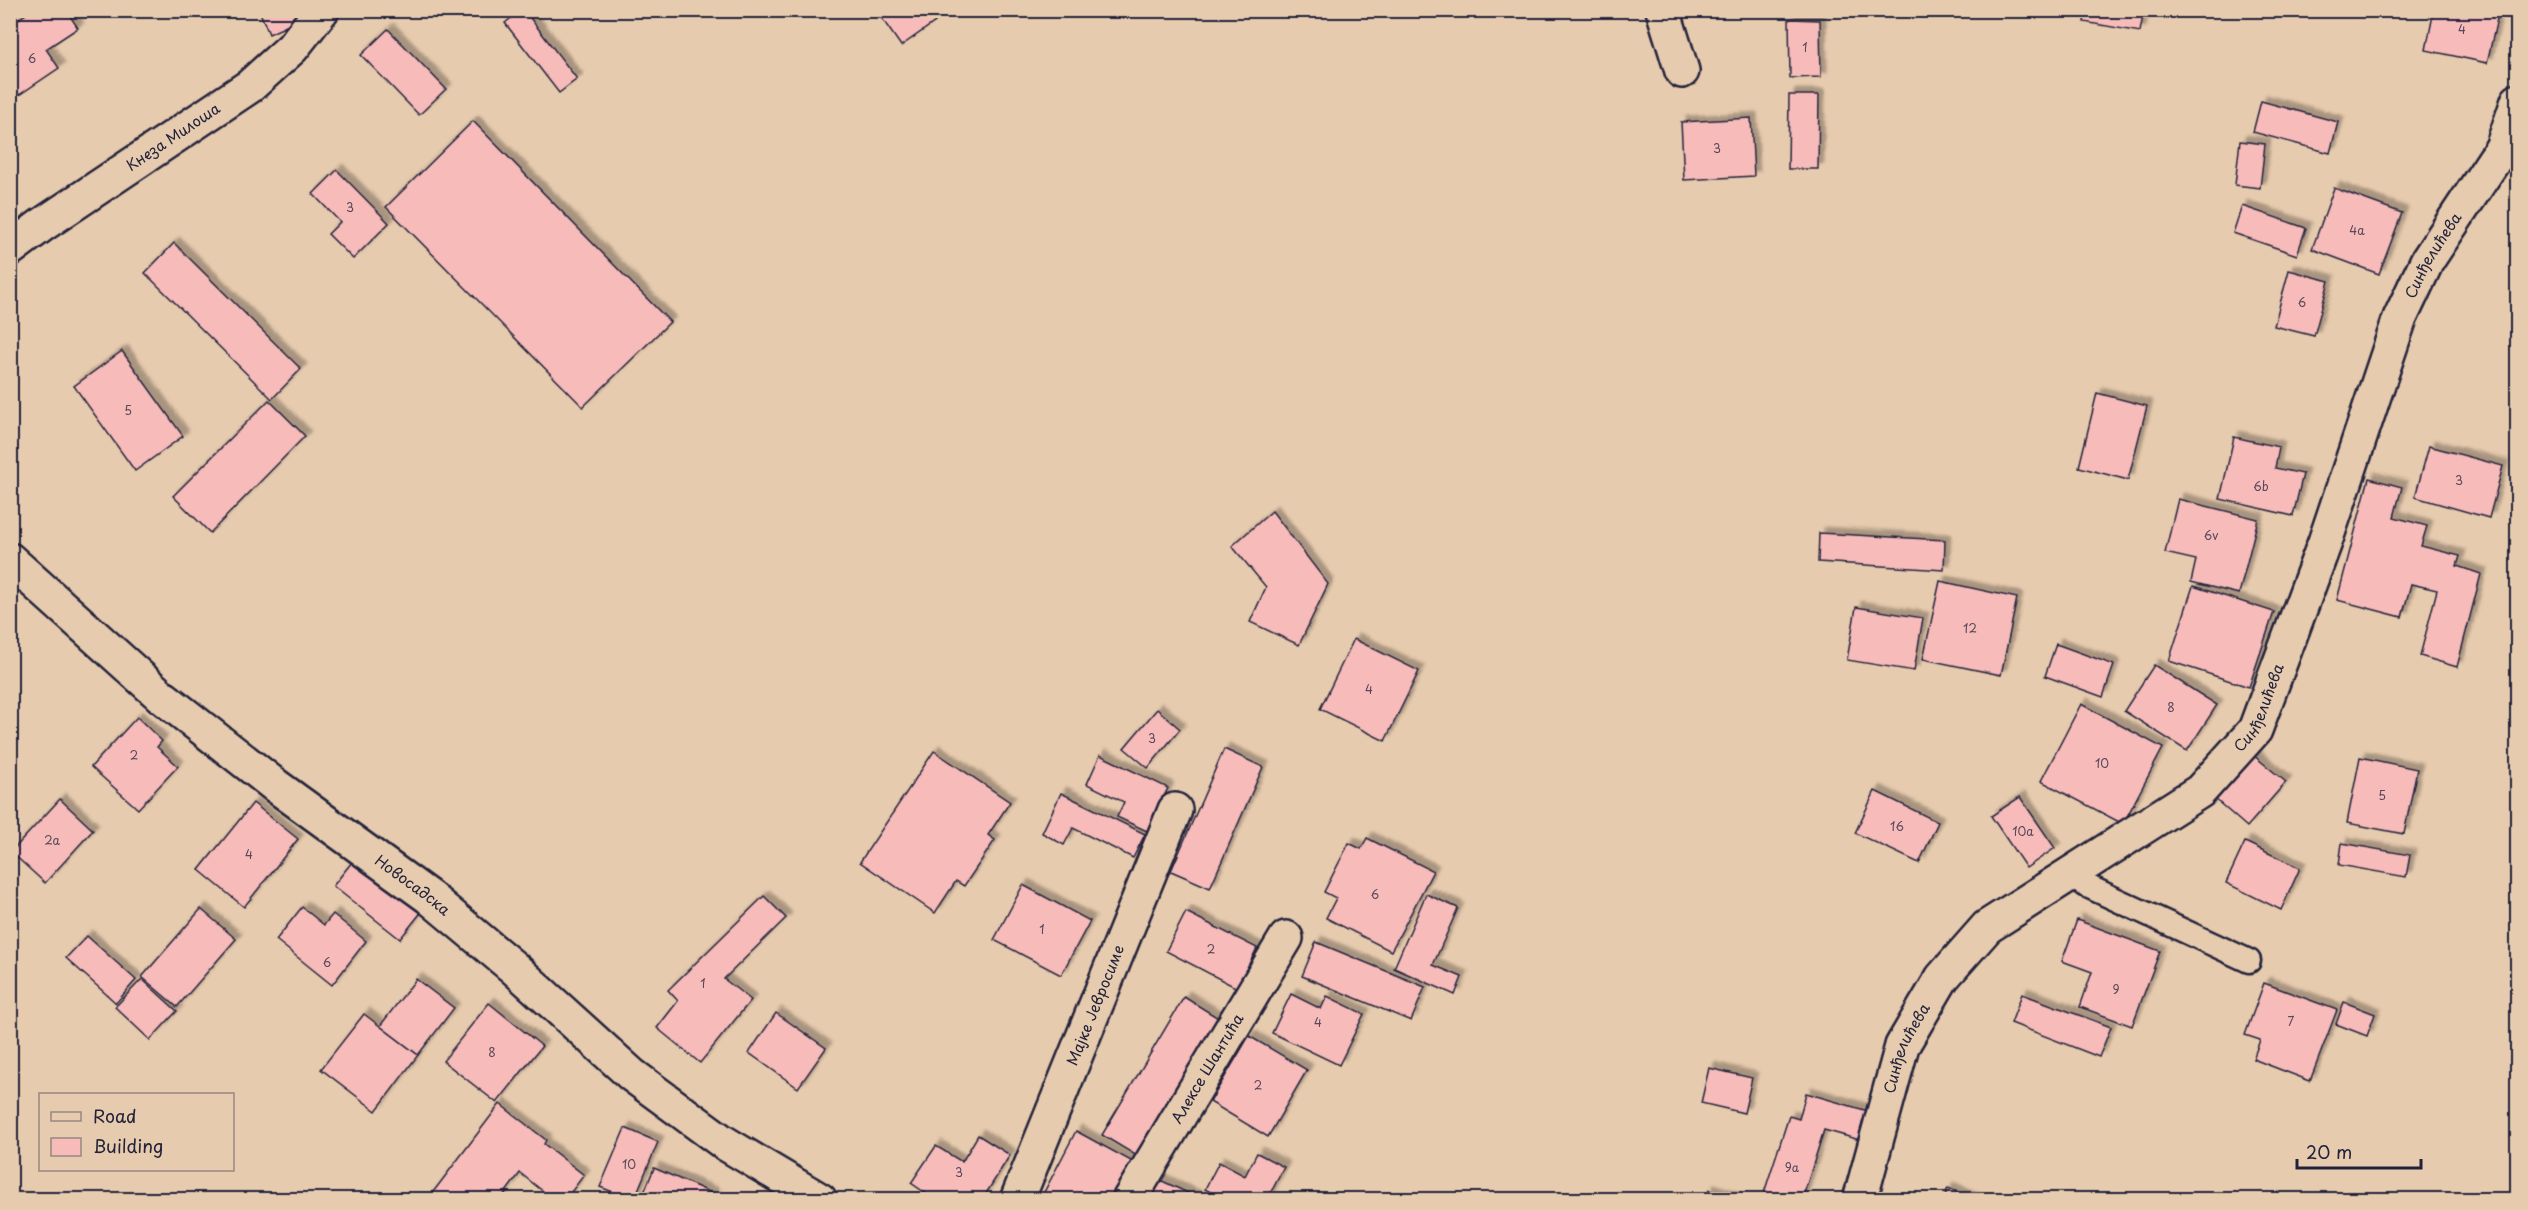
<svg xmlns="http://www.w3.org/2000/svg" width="2528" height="1210" font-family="'Playpen Sans',sans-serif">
	<defs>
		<filter id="shadow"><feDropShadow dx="5.5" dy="-5.5" stdDeviation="1.5" flood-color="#0004"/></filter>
	</defs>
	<rect width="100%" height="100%" fill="#e7cbae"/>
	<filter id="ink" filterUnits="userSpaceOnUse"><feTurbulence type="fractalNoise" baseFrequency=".0167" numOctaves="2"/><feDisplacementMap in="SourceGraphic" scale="12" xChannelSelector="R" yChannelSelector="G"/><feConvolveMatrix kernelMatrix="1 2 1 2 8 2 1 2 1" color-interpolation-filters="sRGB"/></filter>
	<g filter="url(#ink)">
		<g fill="#f7bbba" stroke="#22223b" stroke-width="1.5" filter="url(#shadow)">
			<path d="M32,10h34l12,18 -32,21 13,19 -40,27 -9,-13v-57z"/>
			<path d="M259,10h58v2l-48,22z"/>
			<path d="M521,10h3l53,69 -18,14 -54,-70z"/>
			<path d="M876,10h51l8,12 -34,24z"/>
			<path d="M2086,10h58l-4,22 -56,-10z"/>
			<path d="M2434,10h65l-12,53 -61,-13z"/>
			<path d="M1789,19l31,1 1,57 -31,1z"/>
			<path d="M388,29l58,60 -27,26 -58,-60z"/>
			<path d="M1789,95h30l-1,74h-30z"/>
			<path d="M2261,101l77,21 -8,31 -77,-21z"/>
			<path d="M1751,118l3,58 -70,4 -3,-58z"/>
			<path d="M473,121l197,201 -87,85 -197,-200z"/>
			<path d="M2240,141l25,3 -5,44 -25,-3z"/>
			<path d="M337,170l52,53 -36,36 -25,-25 12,-12 -27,-28z"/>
			<path d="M2334,188l68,25 -23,61 -67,-25z"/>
			<path d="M2242,206l64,22 -9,27 -64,-22z"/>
			<path d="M174,243l127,126 -29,30 -127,-126z"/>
			<path d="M2289,270l40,11 -15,55 -40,-10z"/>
			<path d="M122,351l61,85 -48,35 -61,-85z"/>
			<path d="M2097,393l50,13 -19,74 -49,-13z"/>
			<path d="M269,400l36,36 -95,97 -37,-37z"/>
			<path d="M2234,437l45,10 -4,21 28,6 -10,42 -73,-17z"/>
			<path d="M2429,446l74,20 -14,52 -74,-21z"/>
			<path d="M2369,478l33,9 -8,30 33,9 -6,20 39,10 -3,10 24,8 -24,93 -37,-11 17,-66 -26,-6 -9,33 -65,-17z"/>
			<path d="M2178,499l80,20 -19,75 -48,-12 5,-22 -31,-7z"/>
			<path d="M1272,511l56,73 -29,61 -49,-23 16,-35 -34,-41z"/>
			<path d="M1819,533l126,7 -1,30 -126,-8z"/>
			<path d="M1940,581l77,17 -16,77 -78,-16z"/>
			<path d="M2193,586l81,26 -25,75 -80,-26z"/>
			<path d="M1856,607l67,11 -9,53 -67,-11z"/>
			<path d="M1354,639l65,32 -34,70 -65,-32z"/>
			<path d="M2056,644l58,21 -11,32 -58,-21z"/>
			<path d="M2154,665l63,40 -30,46 -63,-40z"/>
			<path d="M2081,704l82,44 -40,76 -82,-43z"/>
			<path d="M1157,709l23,20 -32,39 -24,-20z"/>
			<path d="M137,717l25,24 -5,6 21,19 -40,43 -47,-42z"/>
			<path d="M1224,749l39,18 -53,121 -39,-17z"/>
			<path d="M934,751l76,51 -22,33 7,5 -31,46 -8,-5 -21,32 -75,-51z"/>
			<path d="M1100,755l68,33 -21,43 -30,-14 7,-15 -37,-18z"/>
			<path d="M2253,755l33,27 -39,45 -32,-28z"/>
			<path d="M2360,757l57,12 -13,65 -57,-11z"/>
			<path d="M1875,791l63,31 -19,41 -64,-30z"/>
			<path d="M1061,793l84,41 -12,24 -60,-30 -9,17 -22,-12z"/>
			<path d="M2020,797l35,51 -29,20 -35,-52z"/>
			<path d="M60,799l33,31 -48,53 -34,-31z"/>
			<path d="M253,803l45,36 -54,68 -45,-37z"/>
			<path d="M1367,838l66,33 -42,80 -65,-33 10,-20 -12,-6 25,-49 12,6z"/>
			<path d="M2245,842l55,26 -19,42 -55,-27z"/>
			<path d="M2342,843l68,12 -4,22 -67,-12z"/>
			<path d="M356,857l67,53 -23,29 -67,-53z"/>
			<path d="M1023,885l67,36 -29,54 -67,-35z"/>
			<path d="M1426,894l32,14 -25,57 29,12 -7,18 -61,-27z"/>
			<path d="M764,896l22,22 -62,61 27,21 -51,63 -43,-35 21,-27 -10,-11z"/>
			<path d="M302,907l22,18 9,-11 33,27 -34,44 -56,-45z"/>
			<path d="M201,909l35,30 -59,68 -35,-30z"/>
			<path d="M1186,912l71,36 -20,40 -71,-37z"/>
			<path d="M2077,920l83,31 -28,75 -52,-19 12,-35 -30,-11z"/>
			<path d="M87,936l49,44 -20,23 -50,-45z"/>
			<path d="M1316,942l109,45 -14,34 -109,-45z"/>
			<path d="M142,979l35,32 -27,29 -35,-33z"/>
			<path d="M416,979l38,29 -36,47 -38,-29z"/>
			<path d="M2264,983l73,27 -27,71 -57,-22 7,-19 -15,-5z"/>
			<path d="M1291,994l30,15 6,-13 37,18 -25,51 -67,-32z"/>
			<path d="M2022,994l89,33 -12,30 -88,-34z"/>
			<path d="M1184,997l36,22 -83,137 -35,-21z"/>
			<path d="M2344,1002l31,12 -8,22 -31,-12z"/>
			<path d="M489,1003l53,43 -45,57 -54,-42z"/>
			<path d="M776,1013l50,35 -28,40 -49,-35z"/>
			<path d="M364,1014l54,41 -42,56 -55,-42z"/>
			<path d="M1249,1036l58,34 -39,67 -58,-35z"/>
			<path d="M1709,1068l43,10 -8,35 -43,-10z"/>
			<path d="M1806,1093l62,18 -8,29 -36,-10 -22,70h-27l-12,-4 26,-80 10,3z"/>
			<path d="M500,1104l46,36 -2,4 40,31 -19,25h-11l-34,-27 -20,27h-73z"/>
			<path d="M625,1128l33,14 -24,58 -34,-13z"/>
			<path d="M1076,1131l57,31 -20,38h-73z"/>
			<path d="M978,1135l32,20 -28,45h-46l-25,-17 25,-37 26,16z"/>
			<path d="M1257,1153l27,14 -17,33h-43l-19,-11 14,-27 26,14z"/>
			<path d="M654,1168l60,26 -2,6h-71z"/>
			<path d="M1160,1180l43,20h-52z"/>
			<path d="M1948,1188l28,12h-33z"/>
			<path d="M1709,1190l31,10h-34z"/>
		</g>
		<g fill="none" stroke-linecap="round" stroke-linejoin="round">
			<g stroke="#22223b" stroke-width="27">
				<path id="lane" d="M2070,873l15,12 164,76"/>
			</g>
			<g stroke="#22223b" stroke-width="38">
				<g id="street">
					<path d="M1663,10l19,61"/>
					<path id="s1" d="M10,249l32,-24 208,-139 42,-38 30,-38"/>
					<path id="s2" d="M10,560l150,135 116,91 153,111 85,71 118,107 91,67 97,58"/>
					<path id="s3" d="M1017,1200l158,-390"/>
					<path id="s4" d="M1129,1200l157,-262"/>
					<path id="s5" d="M1860,1200l42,-154 40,-68 45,-51 213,-136 55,-61 70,-188 75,-224 27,-57 75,-113 16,-47"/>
				</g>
			</g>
			<use href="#lane" stroke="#e7cbae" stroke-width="22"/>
			<use href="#street" stroke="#e7cbae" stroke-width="33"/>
		</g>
	</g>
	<g text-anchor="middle" stroke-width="6" stroke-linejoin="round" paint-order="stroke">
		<g font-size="12" fill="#57485b">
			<text x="2462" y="34">4</text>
			<text x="1805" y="52">1</text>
			<text x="32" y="63">6</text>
			<text x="1717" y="153">3</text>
			<text x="350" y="212">3</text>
			<text x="2357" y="235">4a</text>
			<text x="2302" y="307">6</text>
			<text x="128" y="415">5</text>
			<text x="2459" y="485">3</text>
			<text x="2261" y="491">6b</text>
			<text x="2211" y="540">6v</text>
			<text x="1970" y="633">12</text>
			<text x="1369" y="694">4</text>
			<text x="2171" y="712">8</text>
			<text x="1152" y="743">3</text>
			<text x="134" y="760">2</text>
			<text x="2102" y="768">10</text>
			<text x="2382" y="800">5</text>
			<text x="1897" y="831">16</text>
			<text x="2023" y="836">10a</text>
			<text x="52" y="845">2a</text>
			<text x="249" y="859">4</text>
			<text x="1375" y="899">6</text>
			<text x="1042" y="934">1</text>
			<text x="1211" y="954">2</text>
			<text x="327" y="967">6</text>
			<text x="703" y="988">1</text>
			<text x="2116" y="994">9</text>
			<text x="2291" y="1026">7</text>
			<text x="1318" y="1027">4</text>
			<text x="492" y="1057">8</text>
			<text x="1258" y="1090">2</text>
			<text x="629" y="1169">10</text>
			<text x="1792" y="1172">9a</text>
			<text x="959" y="1177">3</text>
		</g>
		<g font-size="15" fill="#22223b" stroke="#e7cbae">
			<text dy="5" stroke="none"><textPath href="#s1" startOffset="198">Кнеза Милоша</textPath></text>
			<text dy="5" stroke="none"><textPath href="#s5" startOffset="1149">Синђелићева</textPath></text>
			<text dy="5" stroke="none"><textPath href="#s5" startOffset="663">Синђелићева</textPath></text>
			<text dy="5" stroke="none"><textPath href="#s2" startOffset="518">Новосадска</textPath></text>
			<text dy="5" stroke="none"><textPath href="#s3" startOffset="210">Мајке Јевросиме</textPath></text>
			<text dy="5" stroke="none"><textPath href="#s5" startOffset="159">Синђелићева</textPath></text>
			<text dy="5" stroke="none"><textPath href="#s4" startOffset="153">Алексе Шантића</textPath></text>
		</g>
	</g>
	<rect width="2528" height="1210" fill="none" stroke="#e7cbae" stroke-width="36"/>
	<rect x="18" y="18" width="2492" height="1174" fill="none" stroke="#22223b" stroke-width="2" filter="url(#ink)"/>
	<rect x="39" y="1093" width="195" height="78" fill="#e7cbae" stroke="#988780" stroke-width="1.5"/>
	<rect x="51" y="1112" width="30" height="9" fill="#e7cbae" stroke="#988780" stroke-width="1.5"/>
	<text x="93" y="1123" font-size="18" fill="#22223b">Road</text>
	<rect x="51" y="1138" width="30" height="18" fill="#f7bbba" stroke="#988780" stroke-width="1.5"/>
	<text x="93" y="1153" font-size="18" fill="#22223b">Building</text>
	<path d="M2297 1159v9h124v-9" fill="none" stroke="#22223b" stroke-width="3"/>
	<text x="2306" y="1159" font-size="18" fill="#22223b" stroke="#e7cbae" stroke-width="4.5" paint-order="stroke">20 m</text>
</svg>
